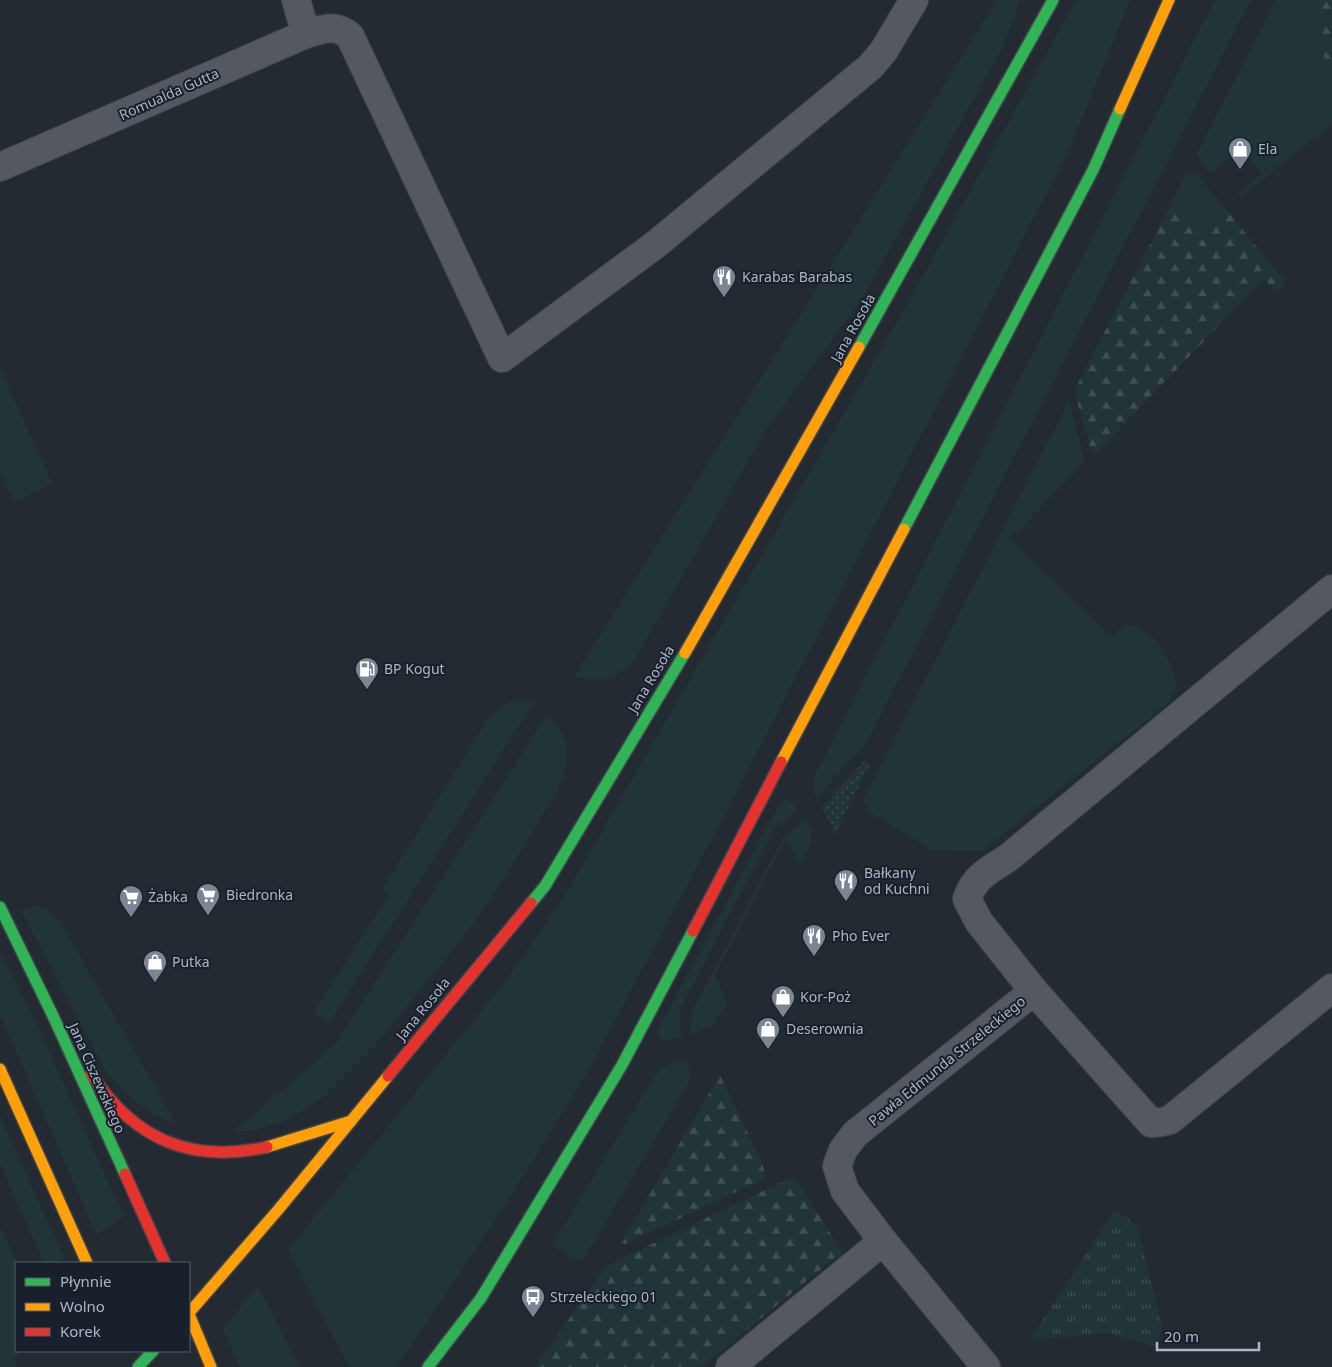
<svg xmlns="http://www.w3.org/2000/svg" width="1332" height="1367" font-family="'Noto Sans',sans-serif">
	<defs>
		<pattern id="forest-firs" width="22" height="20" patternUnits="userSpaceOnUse" patternTransform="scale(1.25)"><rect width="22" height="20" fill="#213438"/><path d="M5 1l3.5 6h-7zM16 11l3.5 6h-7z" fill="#3f4f53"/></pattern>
		<pattern id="park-tufts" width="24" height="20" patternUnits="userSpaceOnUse" patternTransform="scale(1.25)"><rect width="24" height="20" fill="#213438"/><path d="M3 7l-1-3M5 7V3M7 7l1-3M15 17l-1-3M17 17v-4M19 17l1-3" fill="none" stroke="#3f4f53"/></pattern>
		<pattern id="garden-dots" width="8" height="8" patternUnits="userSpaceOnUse" patternTransform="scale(1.25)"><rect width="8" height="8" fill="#213438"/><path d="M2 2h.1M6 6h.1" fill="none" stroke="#3f4f53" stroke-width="1.8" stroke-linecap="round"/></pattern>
	</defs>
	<rect width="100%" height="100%" fill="#242a32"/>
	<g fill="#213438">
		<path d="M997,0h22l-4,17 -15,35 -138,247 -96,131 -131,229c-22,23 -31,23 -61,18z"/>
		<path d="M1076,0h54l-61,150 -347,670 -135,253 -83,134 -107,160h-48l-61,-117 223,-276 54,-79 348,-601z"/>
		<path d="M1215,0h36l-387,747 -48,50c-3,-9 -3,-15 0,-24z"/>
		<path d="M1276,0h43l-3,10 13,57 3,2v55l-91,73 -3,-4 24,-20 -21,-24 -31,26 -12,-17 -1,-5z"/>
		<path d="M1186,173h10l32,39 -27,24 -28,-36z"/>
		<path d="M0,368l52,115 -38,19 -14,-31z"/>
		<path d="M1069,401l16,60 -68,71 -2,-2 -6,8 103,98 13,-10 10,-1 18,12 21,33 2,20 -5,11 -189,150 -51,-1 -61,-38 -7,-12z"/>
		<path d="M515,700l19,2 -205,321 -16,-10 75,-116 -5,-9 107,-173 13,-10z"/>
		<path d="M547,715l9,8 10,18v23l-3,12 -8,19 -48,79 -40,59 -88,108 -55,55 -37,24 -32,10 -17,2 -2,-3 98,-83z"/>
		<path d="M787,800l5,2 5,9 -23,18 -93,179 -1,11 2,18 -16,4 -5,-1 -3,-4v-7l123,-228z"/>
		<path d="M805,820c12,19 5,25 -5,44l-14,-25 -71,136 12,28 -15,23 -20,8 -2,-7 2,-15 91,-175z"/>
		<path d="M34,905c11,2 18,9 26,17l117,203c-30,-12 -53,-29 -72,-55l-84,-160z"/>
		<path d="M0,953l33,63 91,201 -28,17 -96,-220z"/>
		<path d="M686,1060l4,10 -1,12 -105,177 -6,2 -26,-16 104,-171 11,-9z"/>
		<path d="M0,1116l64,142 -9,5h-11l-44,-99z"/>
		<path d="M0,1226l18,37h-2v88h5l-4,7 -2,9h-15z"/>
		<path d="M258,1286l41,81h-60l-16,-38z"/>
	</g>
	<g fill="url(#forest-firs)">
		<path d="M1319,0h13v69c-11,-9 -17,-43 -16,-57 0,-4 2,-8 3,-12z"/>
		<path d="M1173,200l28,36 27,-24 57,69 -2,5 -6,7 -12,-13 -8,6 -164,170 -19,-65z"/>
		<path d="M720,1075l42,88 4,15 -141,66 -4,-1z"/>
		<path d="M794,1176l52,81 -6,5 -4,-5 -135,110h-166l71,-101z"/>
	</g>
	<path fill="url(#park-tufts)" d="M1115,1209l23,18 24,99 -5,21 -49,-14 -78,7z"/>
	<path fill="url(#garden-dots)" d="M864,761l4,1 1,3 -35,71c-1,-16 -9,-18 -12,-29z"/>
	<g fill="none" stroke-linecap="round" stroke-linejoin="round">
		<g stroke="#40444b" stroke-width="30">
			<g id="street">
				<path d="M306,34c17,-5 29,-11 44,2l152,322 153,-113 215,-178 13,-15 31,-52"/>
				<path d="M0,167l306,-133 -10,-34"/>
				<path d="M1034,991l-55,-69 -12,-23c7,-22 22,-29 41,-41l324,-269"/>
				<path d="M730,1367l153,-126"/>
				<path d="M986,1367l-103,-126 -38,-50 -8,-25 6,-16 12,-16 179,-143 117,132 11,-1 8,-2 162,-132"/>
			</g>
		</g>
		<g stroke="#40444b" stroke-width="14">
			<g id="fast">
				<path d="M859,347l194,-347"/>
				<path d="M904,529l189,-359 27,-61"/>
				<path d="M531,903l14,-17 140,-233"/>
				<path d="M0,907l54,111 71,156"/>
				<path d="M138,1367l15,-16"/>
				<path d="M428,1367l53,-69 141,-233 71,-134"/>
			</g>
		</g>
		<g stroke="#40444b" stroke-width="14">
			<g id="slow">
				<path d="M1120,109l49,-109"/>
				<path d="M685,653l174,-306"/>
				<path d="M781,762l123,-233"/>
				<path d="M0,1069l87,194"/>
				<path d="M267,1147l84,-26"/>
				<path d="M189,1313l89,-103 110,-134"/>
				<path d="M189,1314l22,53"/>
			</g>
		</g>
		<g stroke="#40444b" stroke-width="14">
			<g id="jam">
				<path d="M693,931l88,-169"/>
				<path d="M91,1074c43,65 99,90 176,73"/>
				<path d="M388,1076l143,-173"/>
				<path d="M125,1174l40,89"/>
			</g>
		</g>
		<use href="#street" stroke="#545860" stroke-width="28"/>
		<use href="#fast" stroke="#30b455" stroke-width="11"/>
		<use href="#slow" stroke="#ff9f0a" stroke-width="11"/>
		<use href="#jam" stroke="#e5322d" stroke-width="11"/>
	</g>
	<defs>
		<g id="shop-pin" transform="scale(1.25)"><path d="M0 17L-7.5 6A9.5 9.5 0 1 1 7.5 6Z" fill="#7c8592" stroke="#18202c"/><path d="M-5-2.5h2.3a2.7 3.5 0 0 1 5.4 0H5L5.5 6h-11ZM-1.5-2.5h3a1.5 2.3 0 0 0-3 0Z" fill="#fff"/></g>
		<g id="restaurant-pin" transform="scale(1.25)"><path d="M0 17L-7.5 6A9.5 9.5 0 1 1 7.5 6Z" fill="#7c8592" stroke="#18202c"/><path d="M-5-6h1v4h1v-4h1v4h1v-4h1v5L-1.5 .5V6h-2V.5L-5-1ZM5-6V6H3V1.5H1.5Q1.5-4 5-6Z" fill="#fff"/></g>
		<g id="fuel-pin" transform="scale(1.25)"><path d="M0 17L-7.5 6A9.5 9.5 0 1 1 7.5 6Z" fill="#7c8592" stroke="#18202c"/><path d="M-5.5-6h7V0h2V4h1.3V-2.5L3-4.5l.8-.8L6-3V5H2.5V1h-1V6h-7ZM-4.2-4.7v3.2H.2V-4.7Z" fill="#fff"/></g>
		<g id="supermarket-pin" transform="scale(1.25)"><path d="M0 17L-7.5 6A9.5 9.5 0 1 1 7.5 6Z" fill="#7c8592" stroke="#18202c"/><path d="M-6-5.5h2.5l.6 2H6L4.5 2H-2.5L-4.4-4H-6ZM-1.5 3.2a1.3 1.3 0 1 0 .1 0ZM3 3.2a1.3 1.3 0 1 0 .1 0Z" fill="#fff"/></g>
		<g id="bus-pin" transform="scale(1.25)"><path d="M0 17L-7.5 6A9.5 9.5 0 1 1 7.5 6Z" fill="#7c8592" stroke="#18202c"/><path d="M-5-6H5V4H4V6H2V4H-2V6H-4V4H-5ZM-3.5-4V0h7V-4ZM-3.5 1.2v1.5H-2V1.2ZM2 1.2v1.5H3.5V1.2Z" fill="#fff"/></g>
	</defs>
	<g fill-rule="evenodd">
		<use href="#shop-pin" x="1240" y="149"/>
		<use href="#restaurant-pin" x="724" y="277"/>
		<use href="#fuel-pin" x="367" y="669"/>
		<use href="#restaurant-pin" x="846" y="881"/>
		<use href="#supermarket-pin" x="208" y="895"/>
		<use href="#supermarket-pin" x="131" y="897"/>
		<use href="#restaurant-pin" x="814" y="936"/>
		<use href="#shop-pin" x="155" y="962"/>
		<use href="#shop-pin" x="783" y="997"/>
		<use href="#shop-pin" x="768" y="1029"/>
		<use href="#bus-pin" x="533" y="1297"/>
	</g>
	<g text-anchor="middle" stroke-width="4" stroke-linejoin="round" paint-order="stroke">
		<g font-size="14" fill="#acb6c5" stroke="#18202c">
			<text transform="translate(169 94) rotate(-24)" y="5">Romualda Gutta</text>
			<text transform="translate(853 328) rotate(-61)" y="5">Jana Rosoła</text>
			<text transform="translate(651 679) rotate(-59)" y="5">Jana Rosoła</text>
			<text transform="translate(423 1009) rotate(-51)" y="5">Jana Rosoła</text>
			<text transform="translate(947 1061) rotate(-39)" y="5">Pawła Edmunda Strzeleckiego</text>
			<text transform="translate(97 1078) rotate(66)" y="5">Jana Ciszewskiego</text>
		</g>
		<g font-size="14" fill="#acb6c5" stroke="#18202c" text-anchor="start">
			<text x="1258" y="154">Ela</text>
			<text x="742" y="282">Karabas Barabas</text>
			<text x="384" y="674">BP Kogut</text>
			<text x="864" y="878">Bałkany<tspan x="864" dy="16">od Kuchni</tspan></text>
			<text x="226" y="900">Biedronka</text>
			<text x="148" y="902">Żabka</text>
			<text x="832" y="941">Pho Ever</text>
			<text x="172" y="967">Putka</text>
			<text x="800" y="1002">Kor-Poż</text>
			<text x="786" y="1034">Deserownia</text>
			<text x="550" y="1302">Strzeleckiego 01</text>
		</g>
	</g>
	<rect x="15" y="1262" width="175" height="90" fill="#18202c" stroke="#535c69"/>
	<rect x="25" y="1278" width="25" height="8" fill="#30b455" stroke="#535c69"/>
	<text x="60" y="1287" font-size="15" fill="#acb6c5">Płynnie</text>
	<rect x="25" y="1303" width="25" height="8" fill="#ff9f0a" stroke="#535c69"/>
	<text x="60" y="1312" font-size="15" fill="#acb6c5">Wolno</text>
	<rect x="25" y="1328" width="25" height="8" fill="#e5322d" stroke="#535c69"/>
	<text x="60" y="1337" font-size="15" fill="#acb6c5">Korek</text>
	<path d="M1157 1342v8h102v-8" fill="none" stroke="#acb6c5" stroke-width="2.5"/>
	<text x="1164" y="1342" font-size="15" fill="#acb6c5" stroke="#18202c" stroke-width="4" paint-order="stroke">20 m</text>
</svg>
